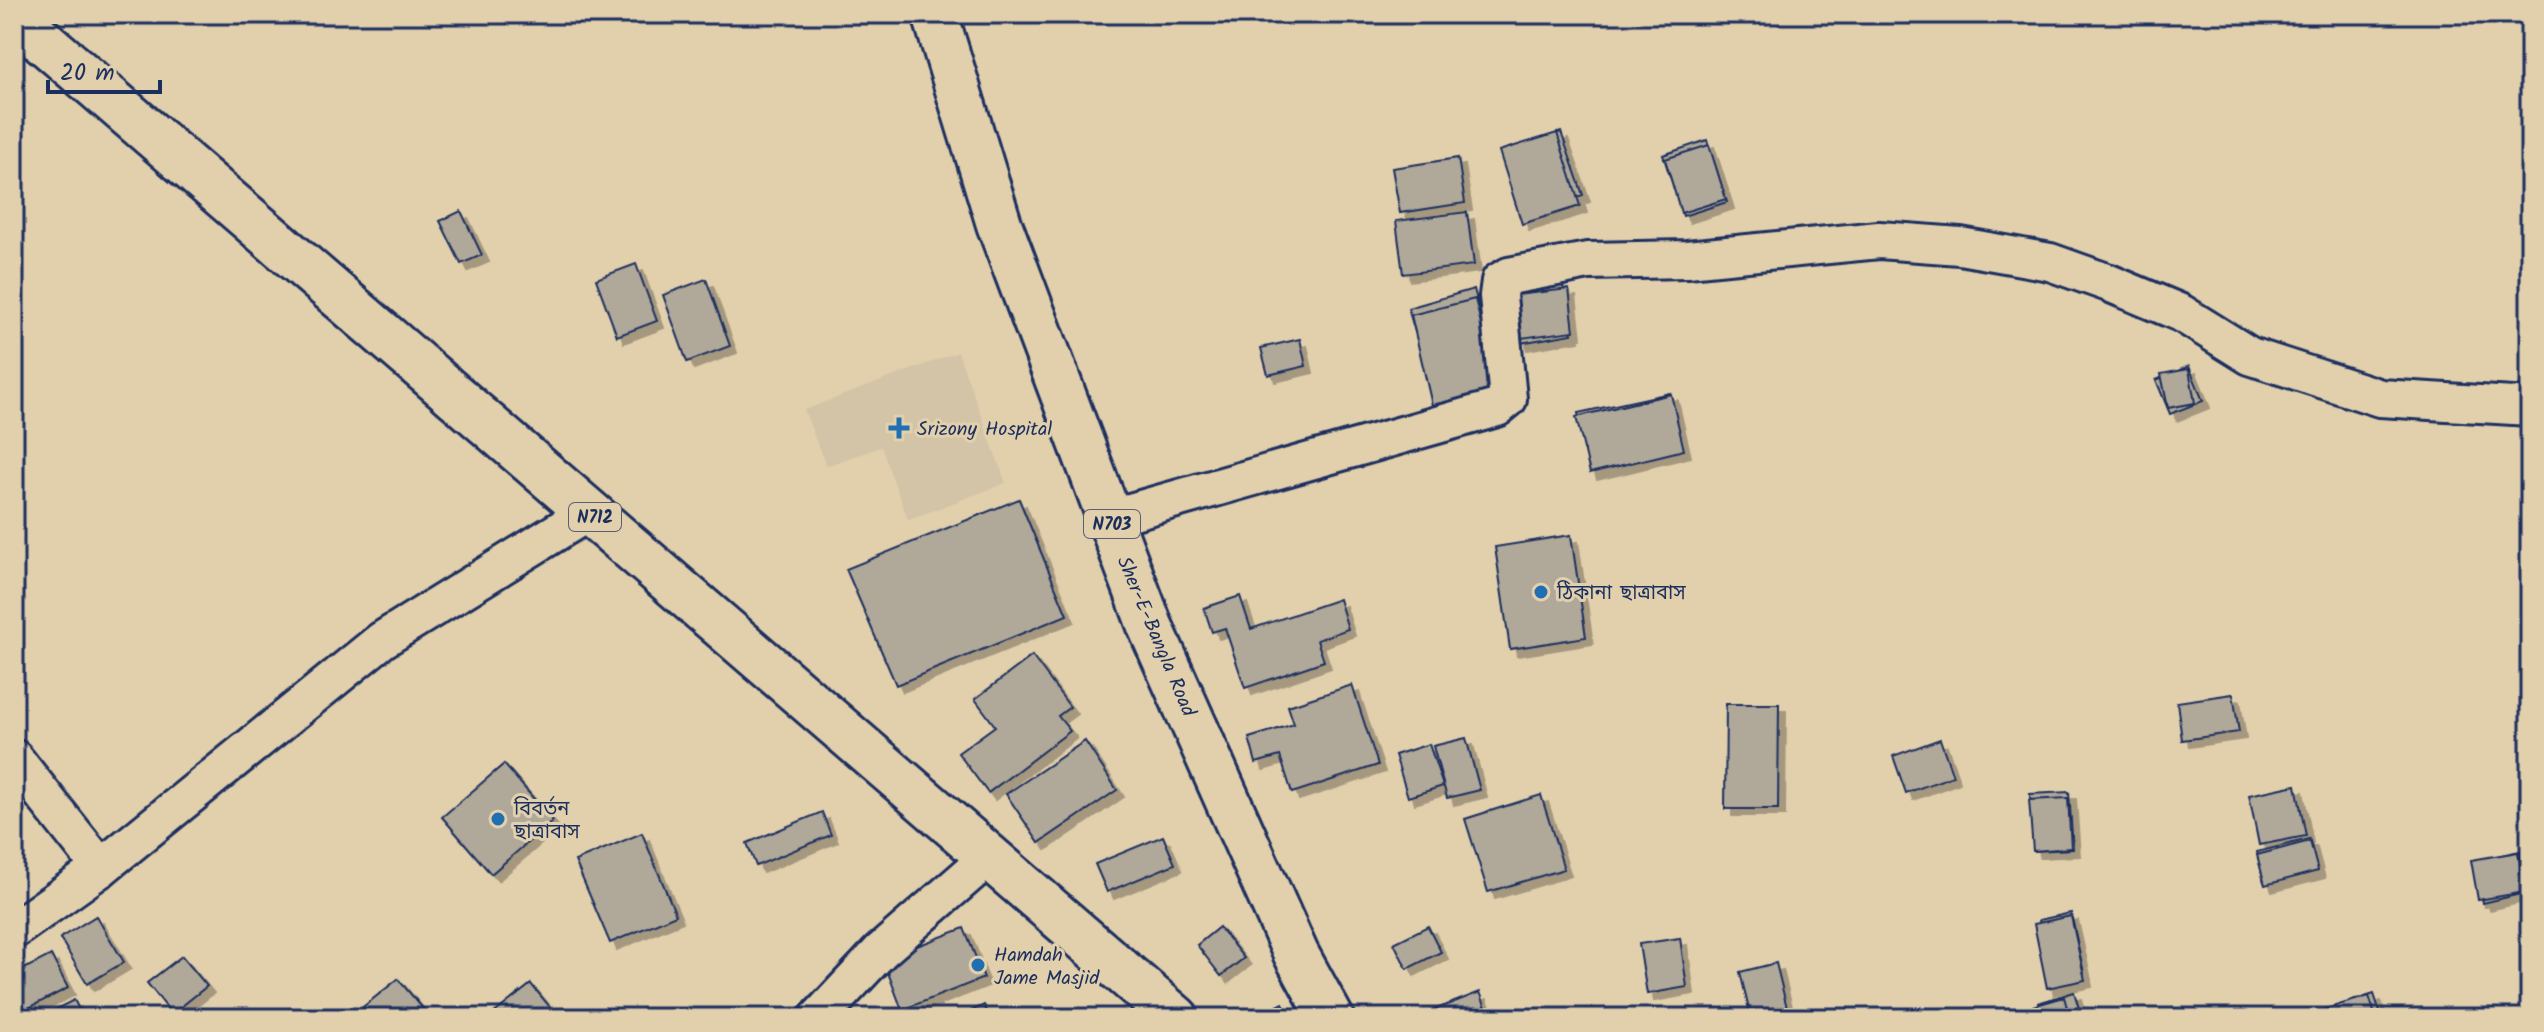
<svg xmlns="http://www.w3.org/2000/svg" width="2544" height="1032" font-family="Kalam,'Noto Sans Bengali',sans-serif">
	<defs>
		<filter id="shadow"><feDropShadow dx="7" dy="7" stdDeviation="0" flood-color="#0004"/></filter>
	</defs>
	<rect width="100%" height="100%" fill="#e2d0ad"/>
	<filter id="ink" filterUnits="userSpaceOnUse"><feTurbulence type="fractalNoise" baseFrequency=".0125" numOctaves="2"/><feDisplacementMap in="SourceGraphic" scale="16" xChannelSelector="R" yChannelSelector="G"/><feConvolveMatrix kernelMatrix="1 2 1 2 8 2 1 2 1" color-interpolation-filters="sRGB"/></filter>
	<g filter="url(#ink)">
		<path fill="#d3c4a7" d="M958,352l48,131 -98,37 -27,-73 -55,19 -22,-56z"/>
		<g fill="#b0a899" stroke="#1b2f5e" stroke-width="2" filter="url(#shadow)">
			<path d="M1561,132l22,63 -59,21 -23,-63z"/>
			<path d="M1557,133l23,73 -58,18 -23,-73z"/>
			<path d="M1707,140l20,62 -44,14 -20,-61z"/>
			<path d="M1709,145l17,54 -45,14 -16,-54z"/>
			<path d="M1458,158l7,45 -65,10 -8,-45z"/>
			<path d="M461,211l21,44 -21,9 -21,-43z"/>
			<path d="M1467,212l7,53 -71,9 -7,-53z"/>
			<path d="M636,264l21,57 -40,15 -21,-57z"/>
			<path d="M706,279l24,67 -43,16 -24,-67z"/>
			<path d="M1563,285l9,49 -52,9 -9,-48z"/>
			<path d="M1474,289l27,100 -64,18 -29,-99z"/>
			<path d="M1569,289l5,42 -53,7 -5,-43z"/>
			<path d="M1475,299l22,91 -65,15 -21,-90z"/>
			<path d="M1300,339l6,27 -38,9 -7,-27z"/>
			<path d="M2189,366l14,35 -33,13 -14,-34z"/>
			<path d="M2189,369l6,34 -27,5 -7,-34z"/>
			<path d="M1670,393l12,56 -93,20 -11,-56z"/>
			<path d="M1671,394l13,56 -94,23 -14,-56z"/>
			<path d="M1019,499l48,116 -171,70 -50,-116z"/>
			<path d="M1571,535l15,102 -76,12 -15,-102z"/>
			<path d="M1240,596l11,33 88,-30 9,30 -31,11 7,21 -79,27 -20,-60 -13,4 -8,-24z"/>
			<path d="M1032,656l38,51 -12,9 12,15 -82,62 -30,-40 37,-27 -20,-27z"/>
			<path d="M1352,685l26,80 -86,28 -12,-37 -24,7 -7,-25 45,-14 -6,-18z"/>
			<path d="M2233,694l6,38 -57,8 -5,-38z"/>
			<path d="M1726,704h53l-1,105h-53z"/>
			<path d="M1466,738l14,52 -33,8 -14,-52z"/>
			<path d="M1940,739l13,37 -47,17 -13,-37z"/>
			<path d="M1085,741l32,49 -78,53 -33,-49z"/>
			<path d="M1429,744l14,42 -35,11 -13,-42z"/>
			<path d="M504,764l49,57 -62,53 -49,-57z"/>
			<path d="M2296,785l10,51 -47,9 -10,-50z"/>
			<path d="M2069,792l4,57 -39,2 -4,-57z"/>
			<path d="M1541,795l23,74 -76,23 -23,-73z"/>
			<path d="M2068,798l3,50 -38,3 -4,-51z"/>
			<path d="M822,812l9,23 -75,31 -9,-23z"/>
			<path d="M642,833l34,82 -66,28 -35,-82z"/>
			<path d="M1163,836l12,28 -68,28 -12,-28z"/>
			<path d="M2309,839l8,30 -53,13 -7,-30z"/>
			<path d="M2310,841l8,30 -53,14 -8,-30z"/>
			<path d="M2520,851l9,41 -46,11 -9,-42z"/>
			<path d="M2518,852l7,40 -47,8 -7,-40z"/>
			<path d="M2071,913l13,60 -33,7 -12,-60z"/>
			<path d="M96,916l28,46 -37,22 -27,-46z"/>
			<path d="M2071,916l14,64 -38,8 -13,-64z"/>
			<path d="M1428,926l13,26 -34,17 -13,-26z"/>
			<path d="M1219,927l25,31 -23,18 -24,-31z"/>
			<path d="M964,928l20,50 -82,32 -19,-51z"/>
			<path d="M1680,938l7,49 -40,7 -8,-50z"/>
			<path d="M51,955l17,33 -53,27 -1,-41z"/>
			<path d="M182,956l25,30 -35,28 -25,-31z"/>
			<path d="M1776,963l13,53 -38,2 -11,-46z"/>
			<path d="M398,979l33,39h-59l-9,-11z"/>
			<path d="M531,984l24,29 -6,5h-61z"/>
			<path d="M1480,992l10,26h-77z"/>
			<path d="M2074,992l8,26h-40l-4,-15z"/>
			<path d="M2374,994l8,24h-55l-2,-8z"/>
			<path d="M2369,996l7,22h-52l-2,-8z"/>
			<path d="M2064,997l6,21h-33l-4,-12z"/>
			<path d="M74,1000l10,18h-46z"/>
			<path d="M1283,1003l8,15h-36z"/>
			<path d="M984,1005l6,13h-34z"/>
		</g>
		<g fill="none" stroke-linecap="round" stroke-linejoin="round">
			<g stroke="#1b2f5e" stroke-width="42">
				<g id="minor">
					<path d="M1109,518l388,-110 11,-9 -10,-103 2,-15 9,-5 79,-15 99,-2 192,-19 81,6 90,16 59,21 72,30 69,43 130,42 150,9"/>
					<path d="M14,758l87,110"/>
					<path d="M14,930l87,-62 281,-228 207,-128"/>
					<path d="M818,1018l63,-67 108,-94"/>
				</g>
			</g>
			<g stroke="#1b2f5e" stroke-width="50">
				<g id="highway">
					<path d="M935,14l64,210 151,402 146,328 35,64"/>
					<path d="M14,16l1162,1002"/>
				</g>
			</g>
			<use href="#minor" stroke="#e2d0ad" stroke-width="36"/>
			<use href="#highway" stroke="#e2d0ad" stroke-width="44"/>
		</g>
	</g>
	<g fill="#1f6fb2" stroke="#e2d0ad" stroke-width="3">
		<path d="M895 416h8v8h8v8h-8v8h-8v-8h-8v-8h8z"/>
		<circle cx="1541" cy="592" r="8"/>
		<circle cx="498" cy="819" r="8"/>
		<circle cx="978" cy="965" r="8"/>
	</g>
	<g text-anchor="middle" stroke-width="6" stroke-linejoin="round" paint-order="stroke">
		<g fill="#e2d0ad" stroke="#575f76" stroke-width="2">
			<rect x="569" y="503" width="52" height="28" rx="6"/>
			<rect x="1084" y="510" width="56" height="28" rx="6"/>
		</g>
		<g font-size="18" font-weight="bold" fill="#1b2f5e">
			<text x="595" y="523">N712</text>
			<text x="1112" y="530">N703</text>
		</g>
		<g font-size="20" fill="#1b2f5e" stroke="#e2d0ad" text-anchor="start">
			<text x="917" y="435">Srizony Hospital</text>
			<text x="1557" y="599">ঠিকানা ছাত্রাবাস</text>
			<text x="514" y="815">বিবর্তন<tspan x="514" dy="23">ছাত্রাবাস</tspan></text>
			<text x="994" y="961">Hamdah<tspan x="994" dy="23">Jame Masjid</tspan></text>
		</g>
		<g font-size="20" fill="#1b2f5e" stroke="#e2d0ad">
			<text transform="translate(1157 636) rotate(67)" y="7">Sher-E-Bangla Road</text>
		</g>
	</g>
	<rect width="2544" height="1032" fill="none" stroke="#e2d0ad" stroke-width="48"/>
	<rect x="24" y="24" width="2496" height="984" fill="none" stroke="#1b2f5e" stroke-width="3" filter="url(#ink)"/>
	<path d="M48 80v12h112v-12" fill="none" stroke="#1b2f5e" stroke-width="4"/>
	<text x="60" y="80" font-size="24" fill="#1b2f5e" stroke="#e2d0ad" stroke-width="6" paint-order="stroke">20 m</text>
</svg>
